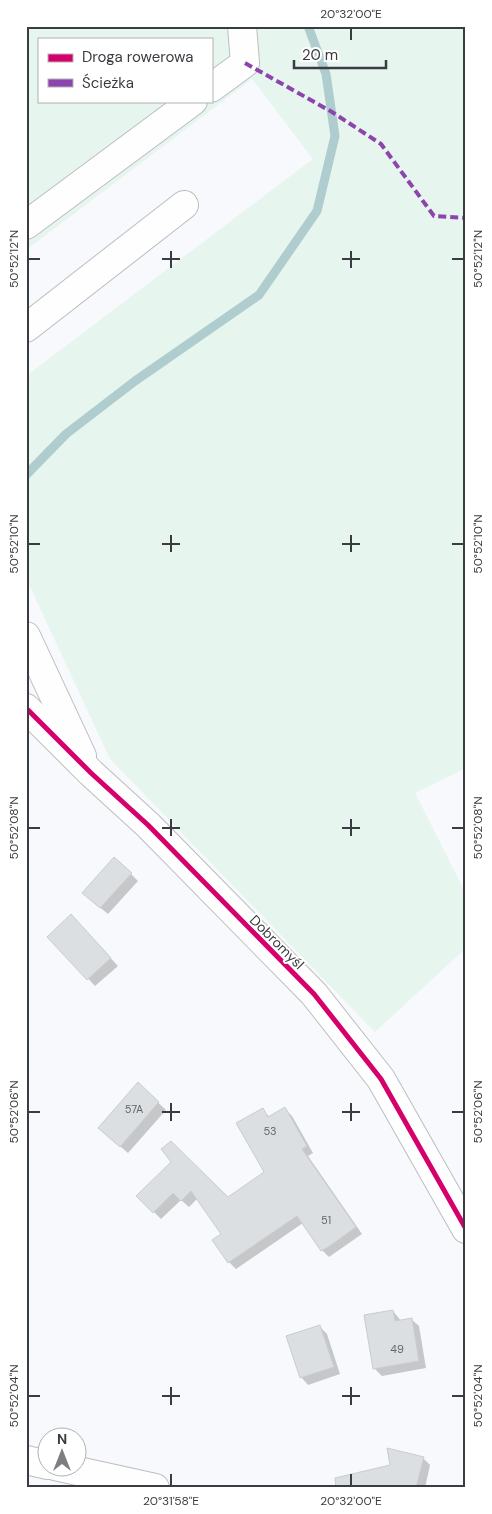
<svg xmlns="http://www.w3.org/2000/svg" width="492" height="1514" font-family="'DM Sans',sans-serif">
	<rect width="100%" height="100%" fill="#f7f9fc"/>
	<path fill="#e7f5ef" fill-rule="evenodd" d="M26,26h440v742l-51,25 51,101v54l-91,84 -265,-273 -84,-181v-202l287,-217 -61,-80 -226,171zM39,39h172v62h-172z"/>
	<g fill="#0003">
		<path d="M131,874l7,7 -30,33 -17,-14z"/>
		<path d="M78,923l40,43 -23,20 -46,-49z"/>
		<path d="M138,1084l28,26 -38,43 -21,-18z"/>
		<path d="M285,1109l7,7 21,37 -5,3 54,78 -33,23 -7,-7 -19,-27 -67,46 -7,-7 -7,-27 -25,-36 -8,8 -8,-7 -20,19 -23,-23 34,-34 55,37 38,-26 -3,-63 8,7z"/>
		<path d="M393,1311l8,10 10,-2 8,7 7,42 -44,8 -7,-7z"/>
		<path d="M320,1327l7,7 13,40 -32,11 -7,-8z"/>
		<path d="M423,1458l7,7 -5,23h-47z"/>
	</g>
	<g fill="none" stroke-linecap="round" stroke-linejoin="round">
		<path stroke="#afccce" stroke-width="9" d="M26,475l40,-41 69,-53 124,-86 58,-84 18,-75 -9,-62 -18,-48"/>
	</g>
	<g fill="#dcdfe2" stroke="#cacccf">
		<path d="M114,857l18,16 -32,35 -18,-15z"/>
		<path d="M71,914l40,44 -24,22 -40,-43z"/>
		<path d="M138,1082l21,20 -39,45 -22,-19z"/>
		<path d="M285,1107l22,39 -5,3 54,78 -26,19 -9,5 -24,-35 -69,47 -16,-23 9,-6 -30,-43 -10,10 -8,-8 -20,20 -17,-17 35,-34 -10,-13 10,-8 57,56 36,-25 -28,-49 27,-15 5,9z"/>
		<path d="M393,1310l2,11 17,-3 7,43 -46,8 -9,-54z"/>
		<path d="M320,1325l14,42 -34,11 -14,-42z"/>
		<path d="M387,1448l37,9 -8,31h-80l-1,-10 55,-13z"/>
	</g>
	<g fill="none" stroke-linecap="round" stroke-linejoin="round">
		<g stroke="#bbbec1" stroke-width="30">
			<g id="minor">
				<path d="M211,88l34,-25 -3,-37"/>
				<path d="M26,225l167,-124"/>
				<path d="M26,328l158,-123"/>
				<path d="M26,636l56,120"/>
				<path d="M26,708l65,65 57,52 166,169 67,85 85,150"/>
				<path d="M26,1460l22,5"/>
				<path d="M55,1466l100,22"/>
			</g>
		</g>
		<use href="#minor" stroke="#fefeff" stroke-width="28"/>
		<path stroke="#8e44ad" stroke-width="4" stroke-dasharray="8 4" stroke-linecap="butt" d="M245,63l87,49 49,32 53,72 32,2"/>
		<g stroke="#fff" stroke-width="8">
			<path id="cycleway" d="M26,708l65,65 57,52 166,169 67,85 85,150"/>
		</g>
		<use href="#cycleway" stroke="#d6006c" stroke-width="5"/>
	</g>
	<path fill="none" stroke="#393c40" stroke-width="2" d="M351,28v12M171,251v17M351,251v17M28,259h12M162,259h18M342,259h18M452,259h12M171,535v17M351,535v17M28,544h12M162,544h18M342,544h18M452,544h12M171,819v17M351,819v17M28,828h12M162,828h18M342,828h18M452,828h12M171,1103v18M351,1103v18M28,1112h12M162,1112h18M342,1112h18M452,1112h12M171,1387v18M351,1387v18M28,1396h12M162,1396h18M342,1396h18M452,1396h12M171,1474v12M351,1474v12"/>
	<g text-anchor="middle" stroke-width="4" stroke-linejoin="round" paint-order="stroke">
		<g font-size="11" fill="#64666a">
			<text x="134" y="1113">57A</text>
			<text x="270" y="1135">53</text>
			<text x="326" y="1224">51</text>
			<text x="397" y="1353">49</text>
		</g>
		<g font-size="14" fill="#393c40" stroke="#fff">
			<text transform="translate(277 942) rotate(45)" y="5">Dobromyśl</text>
		</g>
	</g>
	<rect width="492" height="1514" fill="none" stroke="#ffffff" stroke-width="55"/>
	<rect x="38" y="38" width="175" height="65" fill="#ffffff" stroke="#b0b1b3"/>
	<rect x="48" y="54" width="25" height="8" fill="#d6006c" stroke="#b0b1b3"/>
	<text x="82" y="62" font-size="15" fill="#393c40">Droga rowerowa</text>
	<rect x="48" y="79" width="25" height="8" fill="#8e44ad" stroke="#b0b1b3"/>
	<text x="82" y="88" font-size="15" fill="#393c40">Ścieżka</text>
	<g transform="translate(62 1452)"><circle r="24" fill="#ffffff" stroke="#b0b1b3"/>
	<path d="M0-4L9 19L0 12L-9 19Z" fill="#7c7e82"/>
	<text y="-8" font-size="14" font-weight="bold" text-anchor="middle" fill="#393c40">N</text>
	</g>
	<path d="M294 60v8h92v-8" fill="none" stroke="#393c40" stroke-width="2.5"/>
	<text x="302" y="60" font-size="15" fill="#393c40" stroke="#ffffff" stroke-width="4" paint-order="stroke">20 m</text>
	<rect x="28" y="28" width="436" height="1458" fill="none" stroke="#393c40" stroke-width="2"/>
	<g font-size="12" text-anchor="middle" fill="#393c40">
		<text x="351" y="18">20°32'00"E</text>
		<text transform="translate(14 259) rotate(-90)" y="4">50°52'12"N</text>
		<text transform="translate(478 259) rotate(-90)" y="4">50°52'12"N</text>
		<text transform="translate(14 544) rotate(-90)" y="4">50°52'10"N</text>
		<text transform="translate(478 544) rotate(-90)" y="4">50°52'10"N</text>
		<text transform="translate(14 828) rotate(-90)" y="4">50°52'08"N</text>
		<text transform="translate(478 828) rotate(-90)" y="4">50°52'08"N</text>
		<text transform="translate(14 1112) rotate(-90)" y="4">50°52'06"N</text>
		<text transform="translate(478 1112) rotate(-90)" y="4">50°52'06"N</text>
		<text transform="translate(14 1396) rotate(-90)" y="4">50°52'04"N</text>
		<text transform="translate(478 1396) rotate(-90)" y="4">50°52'04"N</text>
		<text x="171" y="1505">20°31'58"E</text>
		<text x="351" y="1505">20°32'00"E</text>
	</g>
</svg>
